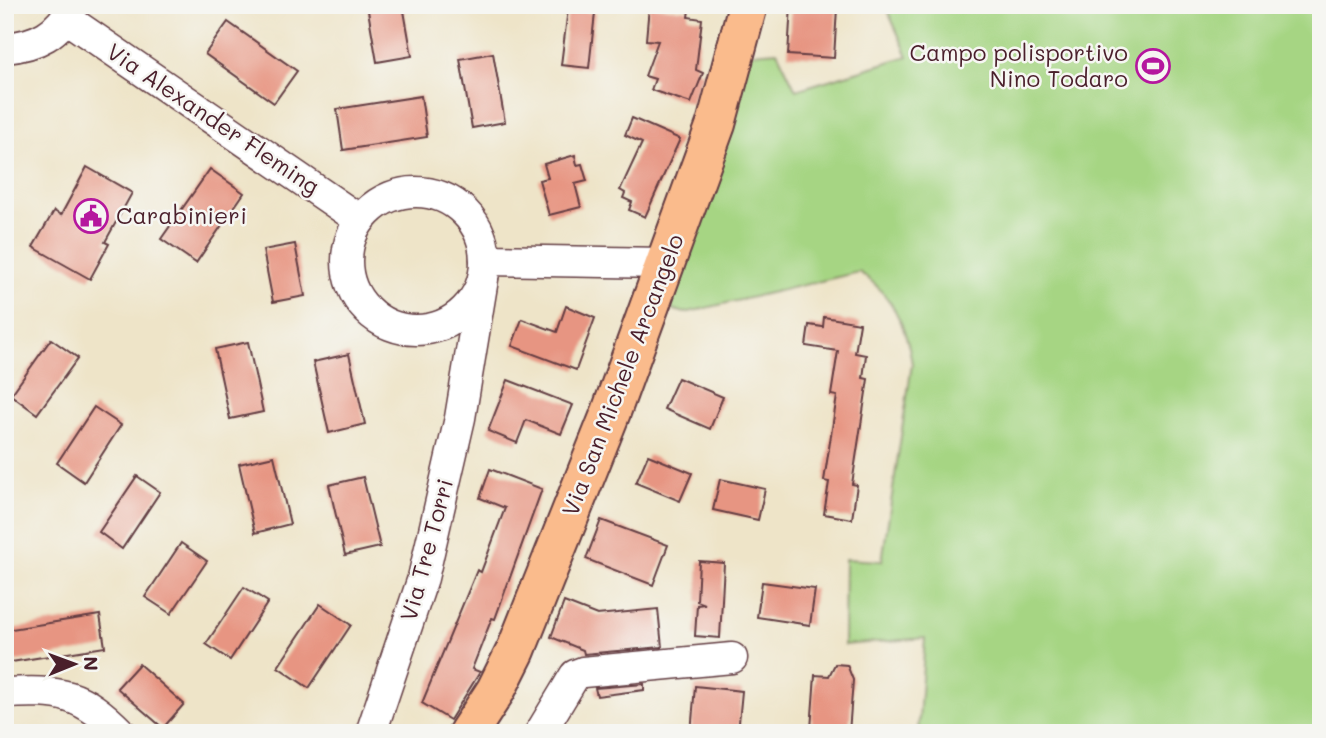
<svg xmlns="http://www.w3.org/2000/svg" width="1326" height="738" font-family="Mali,sans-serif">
	<rect width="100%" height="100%" fill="#f6f6f2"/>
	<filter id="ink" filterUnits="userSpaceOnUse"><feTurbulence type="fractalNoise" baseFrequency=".0143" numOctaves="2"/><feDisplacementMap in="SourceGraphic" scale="14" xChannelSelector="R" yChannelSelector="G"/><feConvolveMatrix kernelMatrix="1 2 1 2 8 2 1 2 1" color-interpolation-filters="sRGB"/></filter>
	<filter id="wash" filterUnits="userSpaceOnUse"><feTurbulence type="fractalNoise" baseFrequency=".00686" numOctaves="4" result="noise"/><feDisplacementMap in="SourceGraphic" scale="28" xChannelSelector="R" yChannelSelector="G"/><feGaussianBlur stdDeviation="1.57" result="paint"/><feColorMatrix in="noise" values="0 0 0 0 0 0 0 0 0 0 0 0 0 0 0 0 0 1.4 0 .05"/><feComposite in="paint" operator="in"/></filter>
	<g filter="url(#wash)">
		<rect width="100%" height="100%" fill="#eee4c8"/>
		<path fill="#a6d583" stroke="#787a57" stroke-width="2" d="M885,5h436v728h-403l7,-95 -81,7 1,-86 37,2 30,-197c-5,-37 -21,-72 -53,-92l-174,41 -14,-4 3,-25 77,-231 26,-2 19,39 112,-34z"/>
		<g id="blocks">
			<g fill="#e79582">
				<path d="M367,5h36l9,51 -35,6z"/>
				<path d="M791,5l46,3 -3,50 -46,-3z"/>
				<path d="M649,6l40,4 -1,7 14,2 -6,51 7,3 -12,30 -40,-13 4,-11 -10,-3 13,-35 -12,-1z"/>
				<path d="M568,9l27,4 -6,55 -28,-3z"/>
				<path d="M228,22l69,49 -23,32 -69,-49z"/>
				<path d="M493,53l12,69 -33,6 -12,-69z"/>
				<path d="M421,96l6,41 -84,13 -6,-41z"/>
				<path d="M632,118l48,21 -35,78 -16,-7 3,-8 -9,-4 2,-5 -5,-3 22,-47 -17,-8z"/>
				<path d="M575,155l2,10 5,-1 5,17 -12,3 6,23 -32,8 -10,-35 9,-2 -4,-14z"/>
				<path d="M87,167l45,26 -27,49 4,2 -19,35 -57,-32 21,-36 7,4z"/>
				<path d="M210,169l34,24 -48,70 -35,-24z"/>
				<path d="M295,244l10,52 -32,6 -10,-52z"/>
				<path d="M566,306l29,12 -19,52 -64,-24 10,-27 35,13z"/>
				<path d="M824,317l36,6 -5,30 11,2 -3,23 5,1 -16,105 5,1 -5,34 -28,-5 5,-32 -5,-1 13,-85 -6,-1 7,-44 -32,-5 3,-21 14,2z"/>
				<path d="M51,339l27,19 -41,56 -26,-19z"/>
				<path d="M248,342l15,70 -33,7 -15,-70z"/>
				<path d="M349,354l16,70 -36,9 -16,-71z"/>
				<path d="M678,378l45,19 -13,32 -46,-20z"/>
				<path d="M508,380l65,25 -12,29 -35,-14 -9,23 -29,-12z"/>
				<path d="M94,407l27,18 -37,57 -27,-19z"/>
				<path d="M648,455l44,18 -12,28 -44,-18z"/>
				<path d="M274,456l16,68 -35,9 -16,-69z"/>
				<path d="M490,469l52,20 -47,130 -3,-1 -20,51 8,3 -30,48 -28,-17 55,-133 4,2 24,-64 -25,-10z"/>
				<path d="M137,476l23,16 -38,57 -23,-17z"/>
				<path d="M363,477l17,70 -35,8 -16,-70z"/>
				<path d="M720,479l45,10 -7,31 -45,-10z"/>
				<path d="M601,520l67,25 -15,40 -67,-26z"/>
				<path d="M181,543l26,18 -36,53 -26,-17z"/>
				<path d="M699,561l25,2 -4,75 -25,-2 2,-31 8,-1 -8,-3z"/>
				<path d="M762,582l53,7 -5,36 -53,-8z"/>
				<path d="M244,587l24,15 -38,58 -24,-16z"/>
				<path d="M564,602l33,13 61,-6 4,38 -78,7 -1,-4 -32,-13z"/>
				<path d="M320,604l31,21 -42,63 -31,-21z"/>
				<path d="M100,615l5,32 -100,16v-33z"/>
				<path d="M139,664l45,40 -21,24 -46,-40z"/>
				<path d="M835,664l12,1 6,15 -4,53 -38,-4 4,-54 14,1z"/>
				<path d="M644,684v6l-47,6 -2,-8z"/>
				<path d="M695,686l47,5 -4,42h-47z"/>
			</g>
		</g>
	</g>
	<g filter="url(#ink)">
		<use href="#blocks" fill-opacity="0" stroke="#633d43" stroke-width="2"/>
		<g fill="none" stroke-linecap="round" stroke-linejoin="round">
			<g stroke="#633d43" stroke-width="33">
				<g id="minor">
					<path d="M67,19l293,201"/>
					<path d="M5,48c32,-3 54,-14 68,-43"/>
					<circle cx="416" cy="261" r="69"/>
					<path d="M485,260l180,3"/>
					<path d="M5,693c55,-3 77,0 116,40"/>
					<path d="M371,733l52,-155 37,-160 23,-139"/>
					<path d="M540,733l35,-58 8,-3 149,-14"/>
				</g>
			</g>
			<g stroke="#633d43" stroke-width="42">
				<path id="major" d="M468,733l28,-43 20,-40 95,-238 105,-288 32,-119"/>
			</g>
			<use href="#minor" stroke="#fff" stroke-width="30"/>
			<use href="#major" stroke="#fabb8c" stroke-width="38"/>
		</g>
	</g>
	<defs>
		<g id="stadium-ring" transform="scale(1.75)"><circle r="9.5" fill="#f6f6f2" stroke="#b5179e" stroke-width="1.5"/><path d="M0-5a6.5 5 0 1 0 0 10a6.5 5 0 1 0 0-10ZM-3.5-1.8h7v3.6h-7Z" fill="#b5179e"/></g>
		<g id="civic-ring" transform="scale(1.75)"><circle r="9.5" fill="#f6f6f2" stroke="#b5179e" stroke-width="1.5"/><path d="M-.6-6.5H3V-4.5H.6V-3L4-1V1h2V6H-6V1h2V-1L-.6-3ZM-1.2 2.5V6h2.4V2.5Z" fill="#b5179e"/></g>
	</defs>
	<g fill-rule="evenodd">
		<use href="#stadium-ring" x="1153" y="66"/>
		<use href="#civic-ring" x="91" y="216"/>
	</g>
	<g text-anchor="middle" stroke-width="5" stroke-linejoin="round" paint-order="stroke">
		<g font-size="23" fill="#4a1f2b" stroke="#f6f6f2" text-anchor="end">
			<text x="1128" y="61">Campo polisportivo<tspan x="1128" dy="26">Nino Todaro</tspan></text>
			<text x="116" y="224" text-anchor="start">Carabinieri</text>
		</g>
		<g font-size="23" fill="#4a1f2b" stroke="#f6f6f2">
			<text transform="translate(213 119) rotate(34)" y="8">Via Alexander Fleming</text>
			<text transform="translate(623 375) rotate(-69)" y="8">Via San Michele Arcangelo</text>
			<text transform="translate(427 550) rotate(-75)" y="8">Via Tre Torri</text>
		</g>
	</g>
	<rect width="1326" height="738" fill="none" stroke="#f6f6f2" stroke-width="28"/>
	<g transform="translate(74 664) rotate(89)" stroke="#f6f6f2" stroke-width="5" paint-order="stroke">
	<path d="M0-5L12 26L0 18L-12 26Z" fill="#4a1f2b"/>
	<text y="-10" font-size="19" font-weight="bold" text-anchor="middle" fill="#4a1f2b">N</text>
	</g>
</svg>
